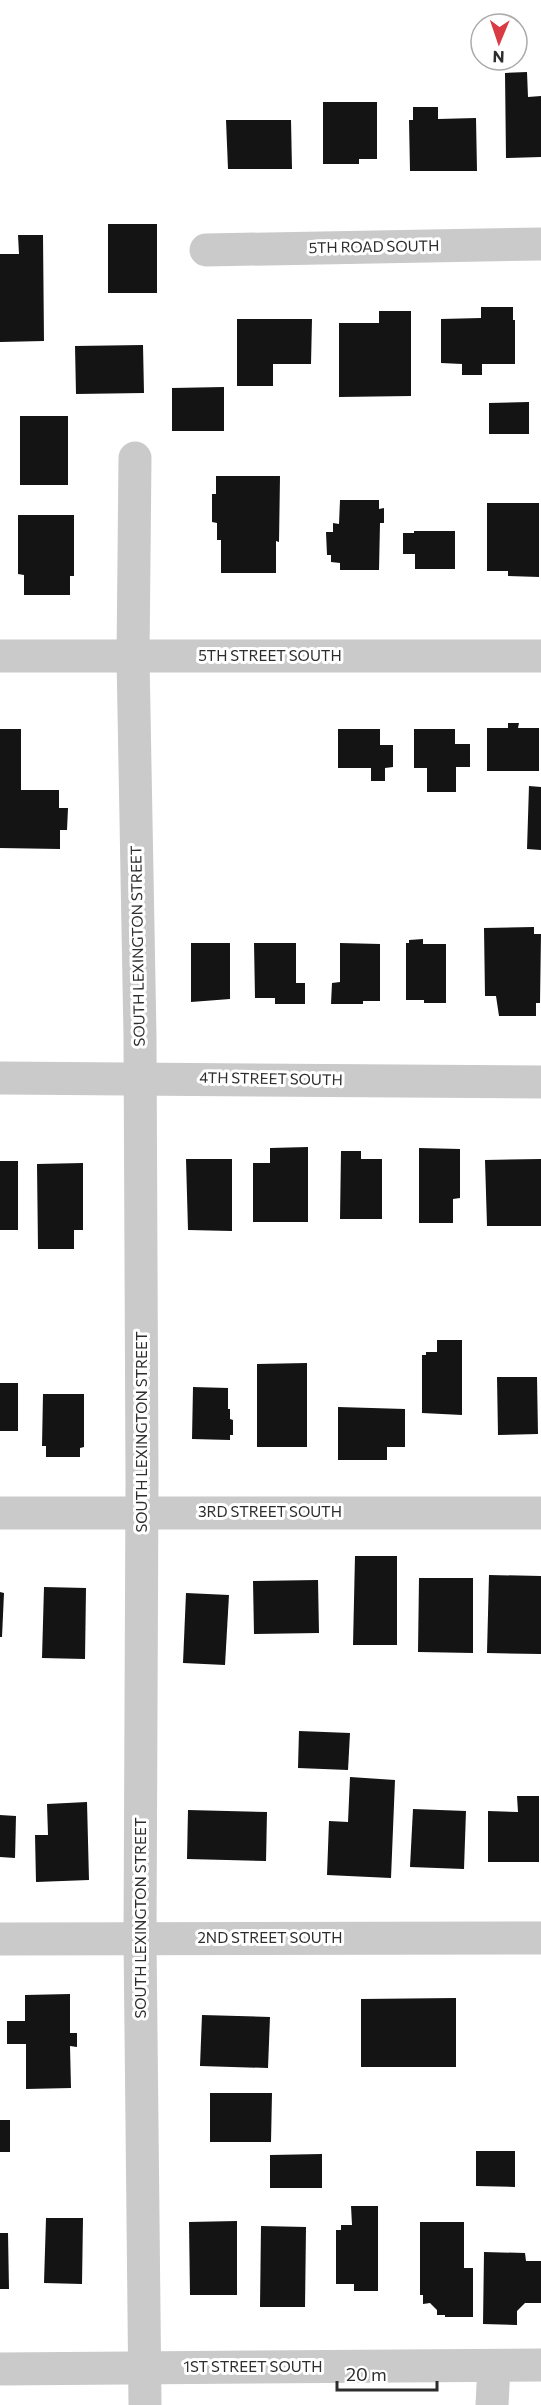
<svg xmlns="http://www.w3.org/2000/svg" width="541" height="2405" font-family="Commissioner,sans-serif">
	<rect width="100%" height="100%" fill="#fff"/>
	<g fill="#141414">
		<path d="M527,72l1,25 13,-1v61l-35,1 -1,-85z"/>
		<path d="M323,102h54v57h-18v5h-36z"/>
		<path d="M413,107h25v12l38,-1 1,53h-67l-1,-51h4z"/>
		<path d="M226,120h65l1,49h-64z"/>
		<rect x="108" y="224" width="49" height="69"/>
		<path d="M18,235h25l1,106 -44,1v-88h19z"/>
		<path d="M481,307h32v13h2v44h-33v11h-20v-11l-21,-1v-44l40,-1z"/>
		<path d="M379,311h32v85l-72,1v-74h40z"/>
		<path d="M237,319h75l-1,45h-38v22h-36z"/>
		<path d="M143,345l1,48 -68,1 -1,-48z"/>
		<path d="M224,387v44h-52v-43z"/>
		<path d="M529,402v32h-40v-31z"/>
		<rect x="20" y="416" width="48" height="69"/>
		<path d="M216,476h64l-1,66 -3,-1v32h-55v-33h-4v-17l-5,-1v-28h4z"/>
		<path d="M340,500h39v9l5,-1v15h-4l-1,47h-39v-7l-9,-1v-7h-4l-1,-23h7v-9l6,1z"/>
		<path d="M487,503h52v74l-31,-1v-5h-21z"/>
		<path d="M18,515h56v61h-4v19h-46v-20l-6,-1z"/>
		<path d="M414,531h41v38h-40v-15h-12v-21h11z"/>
		<path d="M508,723h11l-1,5h21v43h-52v-43h21z"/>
		<path d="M0,729h21v61h38v18h9l-1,22h-7v19l-60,-1z"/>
		<path d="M338,729h42v16h13v22l-8,1v13h-14v-13h-33z"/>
		<path d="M414,729h41v15h15v23h-14v25h-29v-24h-13z"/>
		<path d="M529,786l12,1v63l-14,-1z"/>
		<path d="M534,927v7h7l-1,69h-4v13h-37l-3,-20h-11l-1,-68z"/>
		<path d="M423,939v5h23v59h-22v-3h-18v-57h3v-3z"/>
		<path d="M191,943h39v56l-39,3z"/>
		<path d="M254,943h42v40h9v21h-30v-6h-20z"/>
		<path d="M340,943l40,1v57h-17v3h-32l1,-21 8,-1z"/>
		<path d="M308,1147v75h-55v-59h17v-15z"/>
		<path d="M419,1148l41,1v49l-7,1v24h-34z"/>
		<path d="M341,1151h20v8h21v60h-42z"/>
		<path d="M186,1159h46v72l-44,-1z"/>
		<path d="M541,1159v67h-54l-2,-66z"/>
		<rect x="0" y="1161" width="18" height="69"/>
		<path d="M83,1163v67h-9v19h-36l-1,-85z"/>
		<path d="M437,1340h25v75l-40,-2v-58h4v-3h11z"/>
		<path d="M307,1363v84h-50v-83z"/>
		<path d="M497,1377h40l1,57 -40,1z"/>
		<rect x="0" y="1383" width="18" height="48"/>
		<path d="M193,1387l35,1v21h2v10l3,1v15h-3v5l-38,-1z"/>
		<path d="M43,1394h41v53l-4,1v9h-34v-11h-4z"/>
		<path d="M338,1407l67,2v38h-18v13h-49z"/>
		<path d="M355,1556h42v89h-44z"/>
		<path d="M489,1575l52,1v78l-54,-1z"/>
		<path d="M419,1578h54v75l-55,-1z"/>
		<path d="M318,1580l1,53 -65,1 -1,-53z"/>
		<path d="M44,1587l42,1 -1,71 -43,-1z"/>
		<path d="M0,1592l4,1 -2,44h-2z"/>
		<path d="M186,1593l43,2 -4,70 -42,-2z"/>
		<path d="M299,1731l51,2 -2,37 -50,-2z"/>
		<path d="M350,1777l45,3 -4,98 -64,-3 2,-54 19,1z"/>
		<path d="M517,1796h22v66h-51v-51l30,1z"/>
		<path d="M87,1802l2,78 -53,2 -1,-47h13l-1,-31z"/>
		<path d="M413,1809l53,2 -2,58 -54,-2z"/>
		<path d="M188,1810l79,2 -1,49 -79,-2z"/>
		<path d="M0,1815l16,1 -1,42 -15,-1z"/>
		<path d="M70,1994v39h7v14l-7,-1 1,42 -45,1v-45h-19v-23h18v-26z"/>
		<path d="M456,1998v69h-95v-68z"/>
		<path d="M202,2015l68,2 -2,51 -68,-2z"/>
		<path d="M210,2093h62l-1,49h-61z"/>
		<rect x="0" y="2120" width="10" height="32"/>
		<path d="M476,2151h39v36l-39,-1z"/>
		<path d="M322,2154v34h-52v-33z"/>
		<path d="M351,2206h27v85h-24v-7h-18v-54h5v-5h11z"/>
		<path d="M46,2218h37l-1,66 -38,-1z"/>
		<path d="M237,2221v74h-47l-1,-73z"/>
		<path d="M420,2222h44v46h9v49h-28v-2h-8v-5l-7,-7 -7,1v-9h-3z"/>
		<path d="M261,2226l45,1 -1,80h-45z"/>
		<path d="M0,2233h8l1,56h-9z"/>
		<path d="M484,2252l41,1 1,8h15v42h-16l-8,8v14l-34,-1z"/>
	</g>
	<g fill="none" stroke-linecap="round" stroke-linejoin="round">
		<g stroke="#cacaca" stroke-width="33">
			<path d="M206,250l335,-6"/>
			<path d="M135,458l-2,199 7,380 2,445 -2,456 5,467"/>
			<path d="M0,656h541"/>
			<path d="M0,1078l541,4"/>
			<path d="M0,1513h541"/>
			<path d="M0,1939l541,-1"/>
			<path d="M0,2369l541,-4"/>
			<path d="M492,2405l2,-39"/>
		</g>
	</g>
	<g text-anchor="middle" stroke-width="6" stroke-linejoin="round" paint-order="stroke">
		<g font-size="15" fill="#2d2d2d" stroke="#fff">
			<text transform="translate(374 247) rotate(-1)" y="5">5TH ROAD SOUTH</text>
			<text x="270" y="661">5TH STREET SOUTH</text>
			<text transform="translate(138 946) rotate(-91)" y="5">SOUTH LEXINGTON STREET</text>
			<text transform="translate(271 1079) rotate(1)" y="5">4TH STREET SOUTH</text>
			<text transform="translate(142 1432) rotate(-90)" y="5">SOUTH LEXINGTON STREET</text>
			<text x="270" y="1517">3RD STREET SOUTH</text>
			<text transform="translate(141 1918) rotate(-90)" y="5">SOUTH LEXINGTON STREET</text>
			<text x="270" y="1943">2ND STREET SOUTH</text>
			<text x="253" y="2372">1ST STREET SOUTH</text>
		</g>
	</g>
	<g transform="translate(499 42) rotate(182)"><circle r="28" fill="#ffffff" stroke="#ababab" stroke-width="1.5"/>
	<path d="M0-4.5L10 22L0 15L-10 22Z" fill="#d83b44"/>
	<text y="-9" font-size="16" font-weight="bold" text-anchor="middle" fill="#2d2d2d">N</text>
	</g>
	<path d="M337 2381v9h100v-9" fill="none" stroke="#2d2d2d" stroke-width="3"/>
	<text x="346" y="2381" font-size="18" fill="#2d2d2d" stroke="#ffffff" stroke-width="4.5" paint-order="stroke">20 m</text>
</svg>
